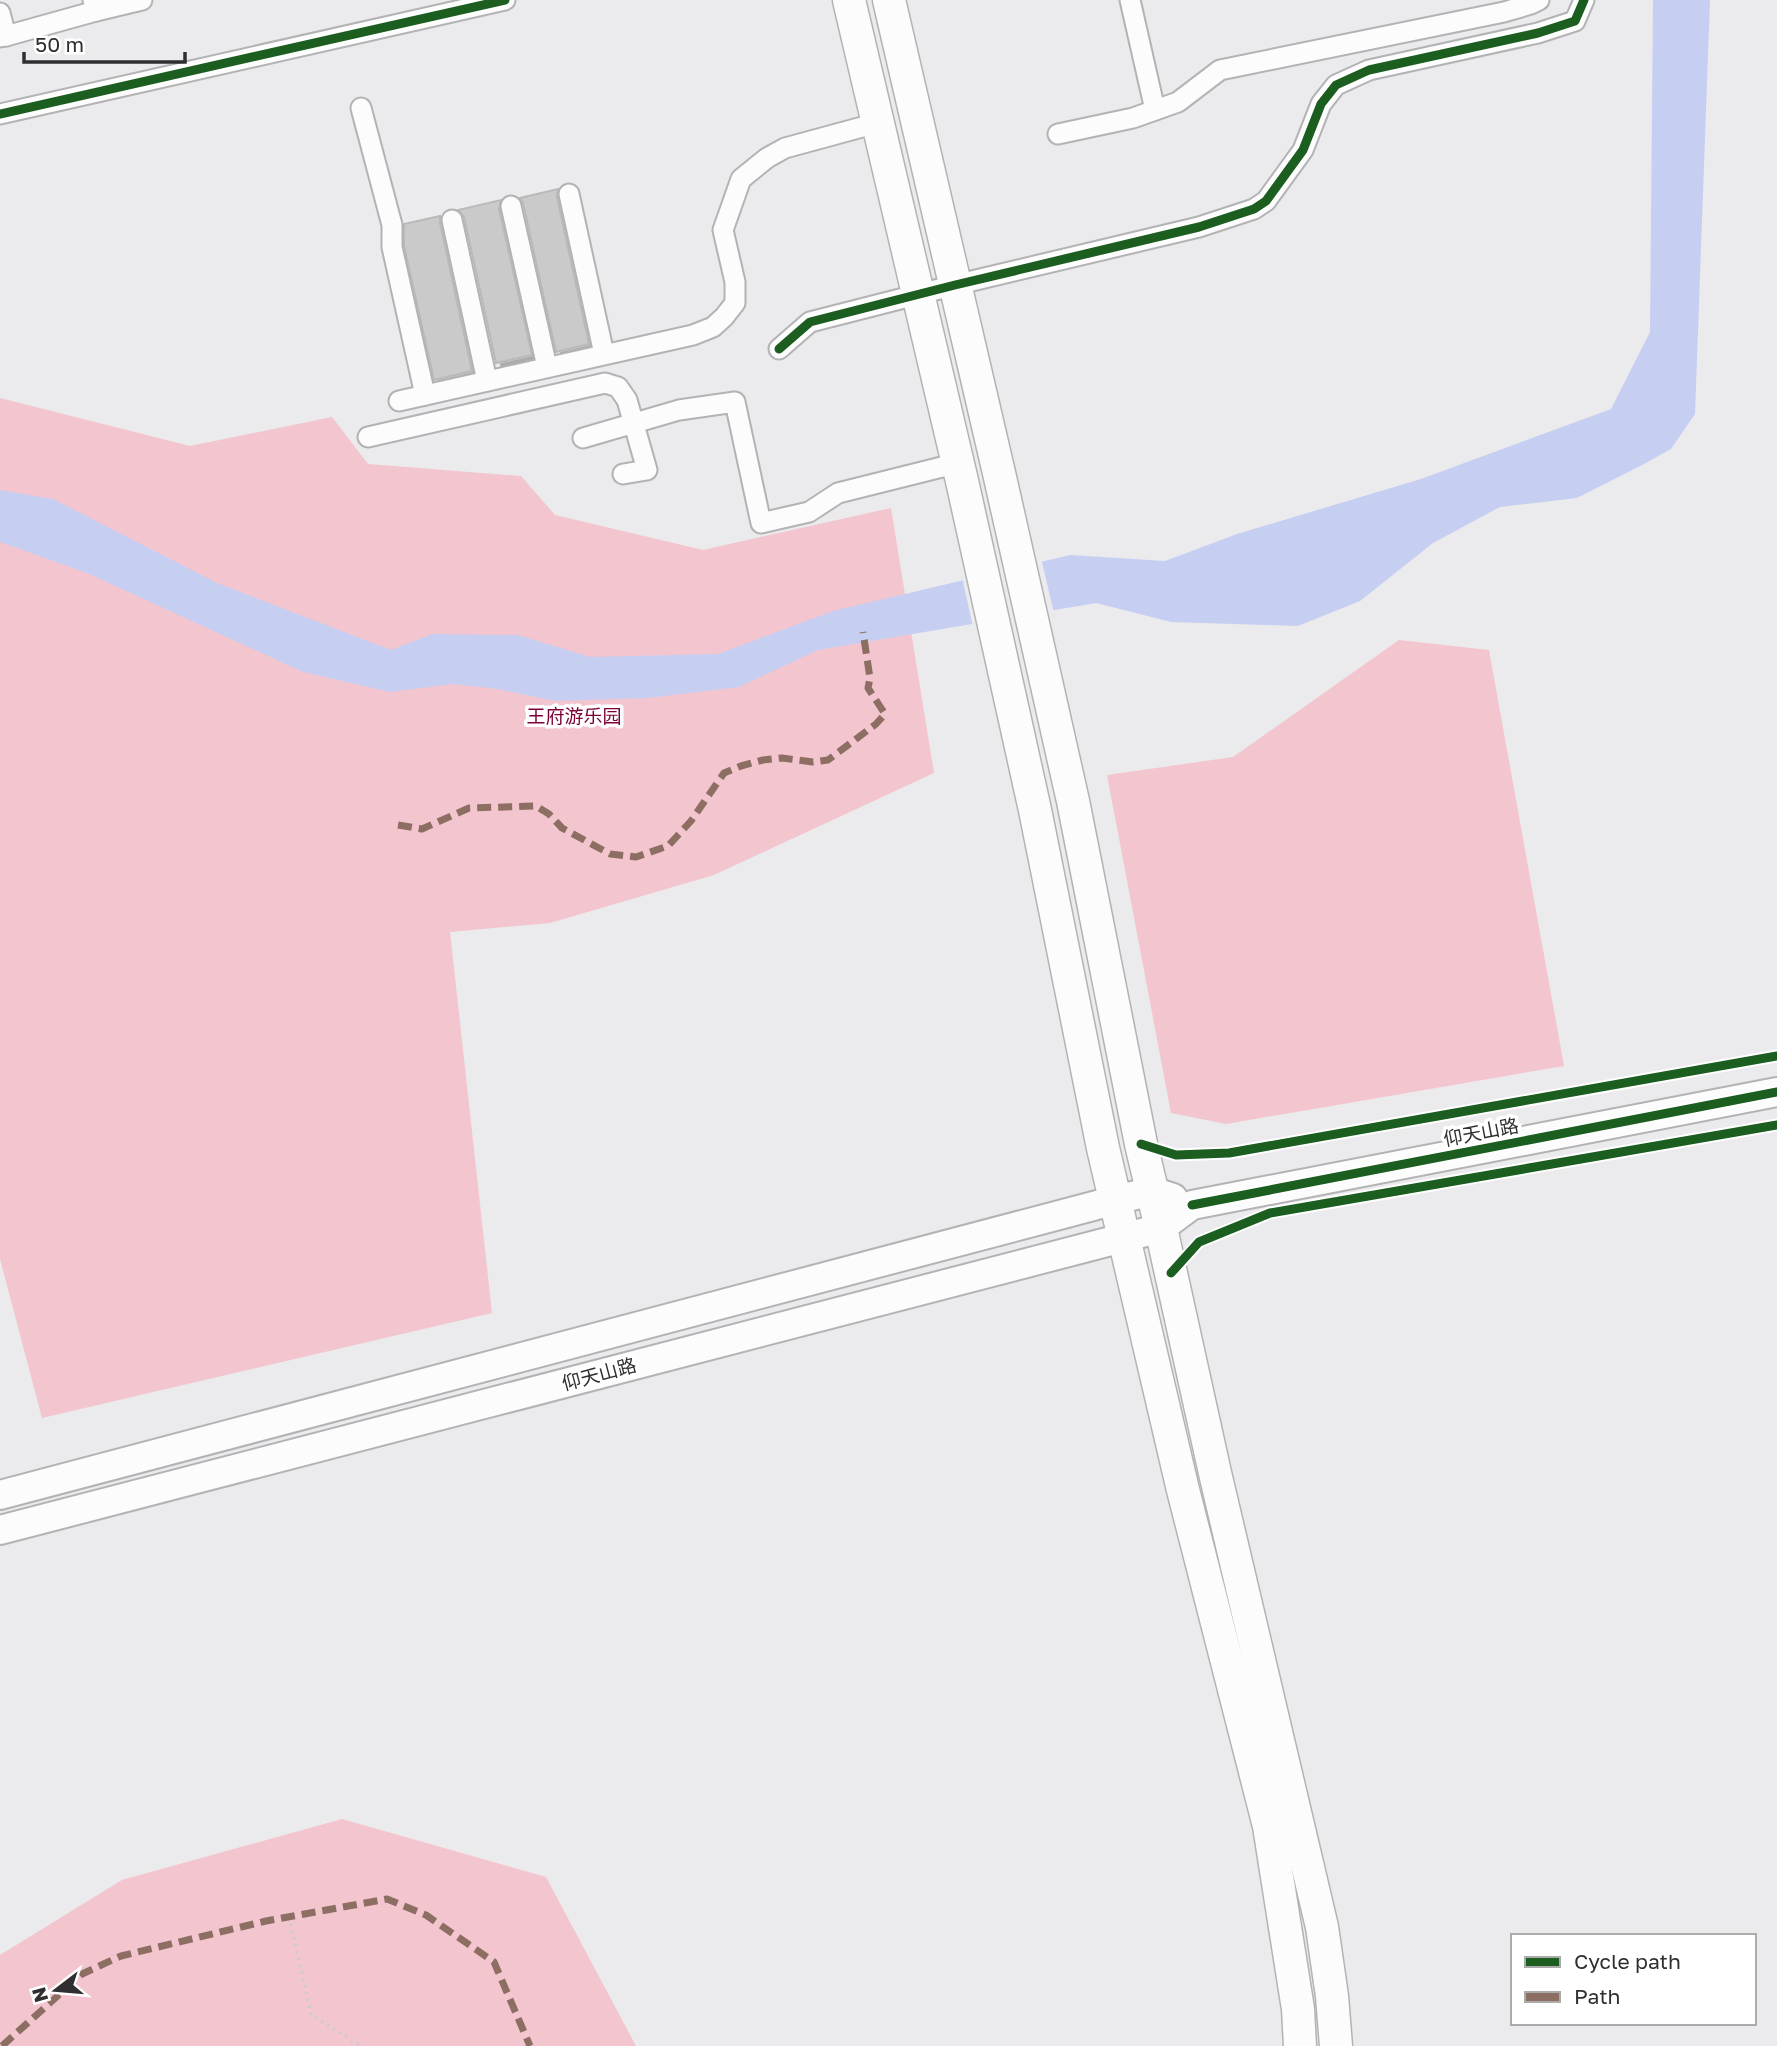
<svg xmlns="http://www.w3.org/2000/svg" width="1777" height="2046" font-family="'Golos Text','Noto Sans SC',sans-serif">
	<defs>
		<filter id="shadow"><feDropShadow dx="6" dy="6" stdDeviation="0" flood-color="#0004"/></filter>
	</defs>
	<rect width="100%" height="100%" fill="#ebeaec"/>
	<g fill="#f3c5cf">
		<path d="M0,398l190,48 142,-29 36,47 153,12 34,39 148,35 188,-42 43,265 -220,102 -164,48 -100,9 42,381 -450,105 -42,-159z"/>
		<path d="M1399,640l90,10 75,416 -338,58 -55,-11 -64,-338 126,-18z"/>
		<path d="M342,1819l204,58 90,169h-636v-91l122,-75z"/>
	</g>
	<path fill="#c6cff2" d="M1653,0h57l-15,414 -24,35 -27,15 -67,34 -77,9 -67,36 -73,58 -62,25 -127,-4 -75,-19 -278,47 -79,37 -91,11 -93,3 -58,-12 -44,-5 -63,8 -87,-20 -216,-99 -87,-31v-52l53,9 164,84 174,67 41,-16 86,1 72,22 128,-3 115,-43 237,-56 95,6 72,-27 184,-55 190,-70 39,-77z"/>
	<path fill="#ebeaec" d="M1041,558l13,55 -81,14 -11,-50z"/>
	<g fill="#cacacb" stroke="#bab9ba" stroke-width="2" filter="url(#shadow)">
		<path d="M558,189l-1,8 32,147 -33,8 -33,-149 -3,-5z"/>
		<path d="M501,200l-2,9 33,146 -36,8 -32,-146 -6,-7z"/>
		<path d="M440,216v7l32,148 -38,9 -30,-134v-22z"/>
	</g>
	<g fill="none" stroke-linecap="round" stroke-linejoin="round">
		<g stroke="#b3b2b4" stroke-width="23">
			<g id="street">
				<path d="M93,0l3,11 46,-11"/>
				<path d="M1130,0l25,110"/>
				<path d="M0,13l6,23 -6,1"/>
				<path d="M6,36l90,-25"/>
				<path d="M361,108l31,117v22l33,148"/>
				<path d="M0,114l505,-114"/>
				<path d="M1058,134l75,-16 45,-16 42,-32 284,-58 27,-8 8,-4"/>
				<path d="M569,194l35,160"/>
				<path d="M511,206l36,161"/>
				<path d="M452,220l35,161"/>
				<path d="M779,349l31,-27 145,-37 244,-58 55,-18 12,-8 37,-51 18,-46 15,-19 33,-15 169,-37 37,-12 9,-21"/>
				<path d="M399,401l294,-66 20,-8 11,-10 11,-14v-21l-12,-52 18,-51 26,-21 18,-10 92,-25"/>
				<path d="M368,437l237,-54 13,4 9,13 20,70 -24,4"/>
				<path d="M583,438l96,-28 56,-8 26,121 48,-11 29,-19 120,-30"/>
			</g>
		</g>
		<g stroke="#b3b2b4" stroke-width="32">
			<g id="secondary">
				<path d="M0,1495l1116,-295 36,-9 21,7"/>
				<path d="M0,1530l1161,-302 31,-23 585,-113"/>
			</g>
		</g>
		<g stroke="#b3b2b4" stroke-width="35">
			<g id="primary">
				<path d="M849,0l113,481 73,329 68,338 80,342 86,336 29,183 2,37"/>
				<path d="M889,0l110,473 74,328 68,343 20,84 54,245 107,454 10,69 4,50"/>
			</g>
		</g>
		<path stroke="#cccbcc" stroke-width="3.5" stroke-dasharray="2 5" stroke-linecap="butt" d="M289,1917l22,97 50,32"/>
		<use href="#street" stroke="#fcfcfc" stroke-width="19"/>
		<use href="#secondary" stroke="#fcfcfc" stroke-width="28"/>
		<use href="#primary" stroke="#fcfcfc" stroke-width="32"/>
		<g stroke="#8d6e63" stroke-width="7" stroke-dasharray="14 7" stroke-linecap="butt">
			<path d="M398,825l24,4 47,-21 67,-2 13,8 13,14 48,26 26,3 32,-11 23,-25 33,-48 17,-7 22,-6 19,-2 31,4 15,-2 48,-36 9,-10 -17,-26 2,-10 -7,-46"/>
			<path d="M2,2046l80,-72 39,-18 145,-35 121,-22 39,16 68,47 36,84"/>
		</g>
		<g stroke="#fff" stroke-width="13">
			<g id="cycleway">
				<path d="M0,114l505,-114"/>
				<path d="M779,349l31,-27 145,-37 244,-58 55,-18 12,-8 37,-51 18,-46 15,-19 33,-15 169,-37 37,-12 9,-21"/>
				<path d="M1141,1144l35,11 53,-2 548,-97"/>
				<path d="M1192,1205l585,-113"/>
				<path d="M1171,1273l28,-31 71,-29 507,-88"/>
			</g>
		</g>
		<use href="#cycleway" stroke="#1b5e20" stroke-width="9"/>
	</g>
	<g text-anchor="middle" stroke-width="7" stroke-linejoin="round" paint-order="stroke">
		<g font-size="19" fill="#7a0035" stroke="#fff">
			<text x="574" y="723">王府游乐园</text>
		</g>
		<g font-size="19" fill="#302e30" stroke="#fff">
			<text transform="translate(1481 1132) rotate(-11)" y="7">仰天山路</text>
			<text transform="translate(599 1374) rotate(-15)" y="7">仰天山路</text>
		</g>
	</g>
	<rect x="1511" y="1934" width="245" height="91" fill="#ffffff" stroke="#acabac" stroke-width="2"/>
	<rect x="1525" y="1957" width="35" height="10" fill="#1b5e20" stroke="#acabac" stroke-width="2"/>
	<text x="1574" y="1969" font-size="21" fill="#302e30">Cycle path</text>
	<rect x="1525" y="1992" width="35" height="10" fill="#8d6e63" stroke="#acabac" stroke-width="2"/>
	<text x="1574" y="2004" font-size="21" fill="#302e30">Path</text>
	<g transform="translate(56 1990) rotate(254)" stroke="#ffffff" stroke-width="5" paint-order="stroke">
	<path d="M0-5L12 26L0 18L-12 26Z" fill="#302e30"/>
	<text y="-10" font-size="19" font-weight="bold" text-anchor="middle" fill="#302e30">N</text>
	</g>
	<path d="M24 52v10h161v-10" fill="none" stroke="#302e30" stroke-width="3.5"/>
	<text x="35" y="52" font-size="21" fill="#302e30" stroke="#ffffff" stroke-width="5" paint-order="stroke">50 m</text>
</svg>
